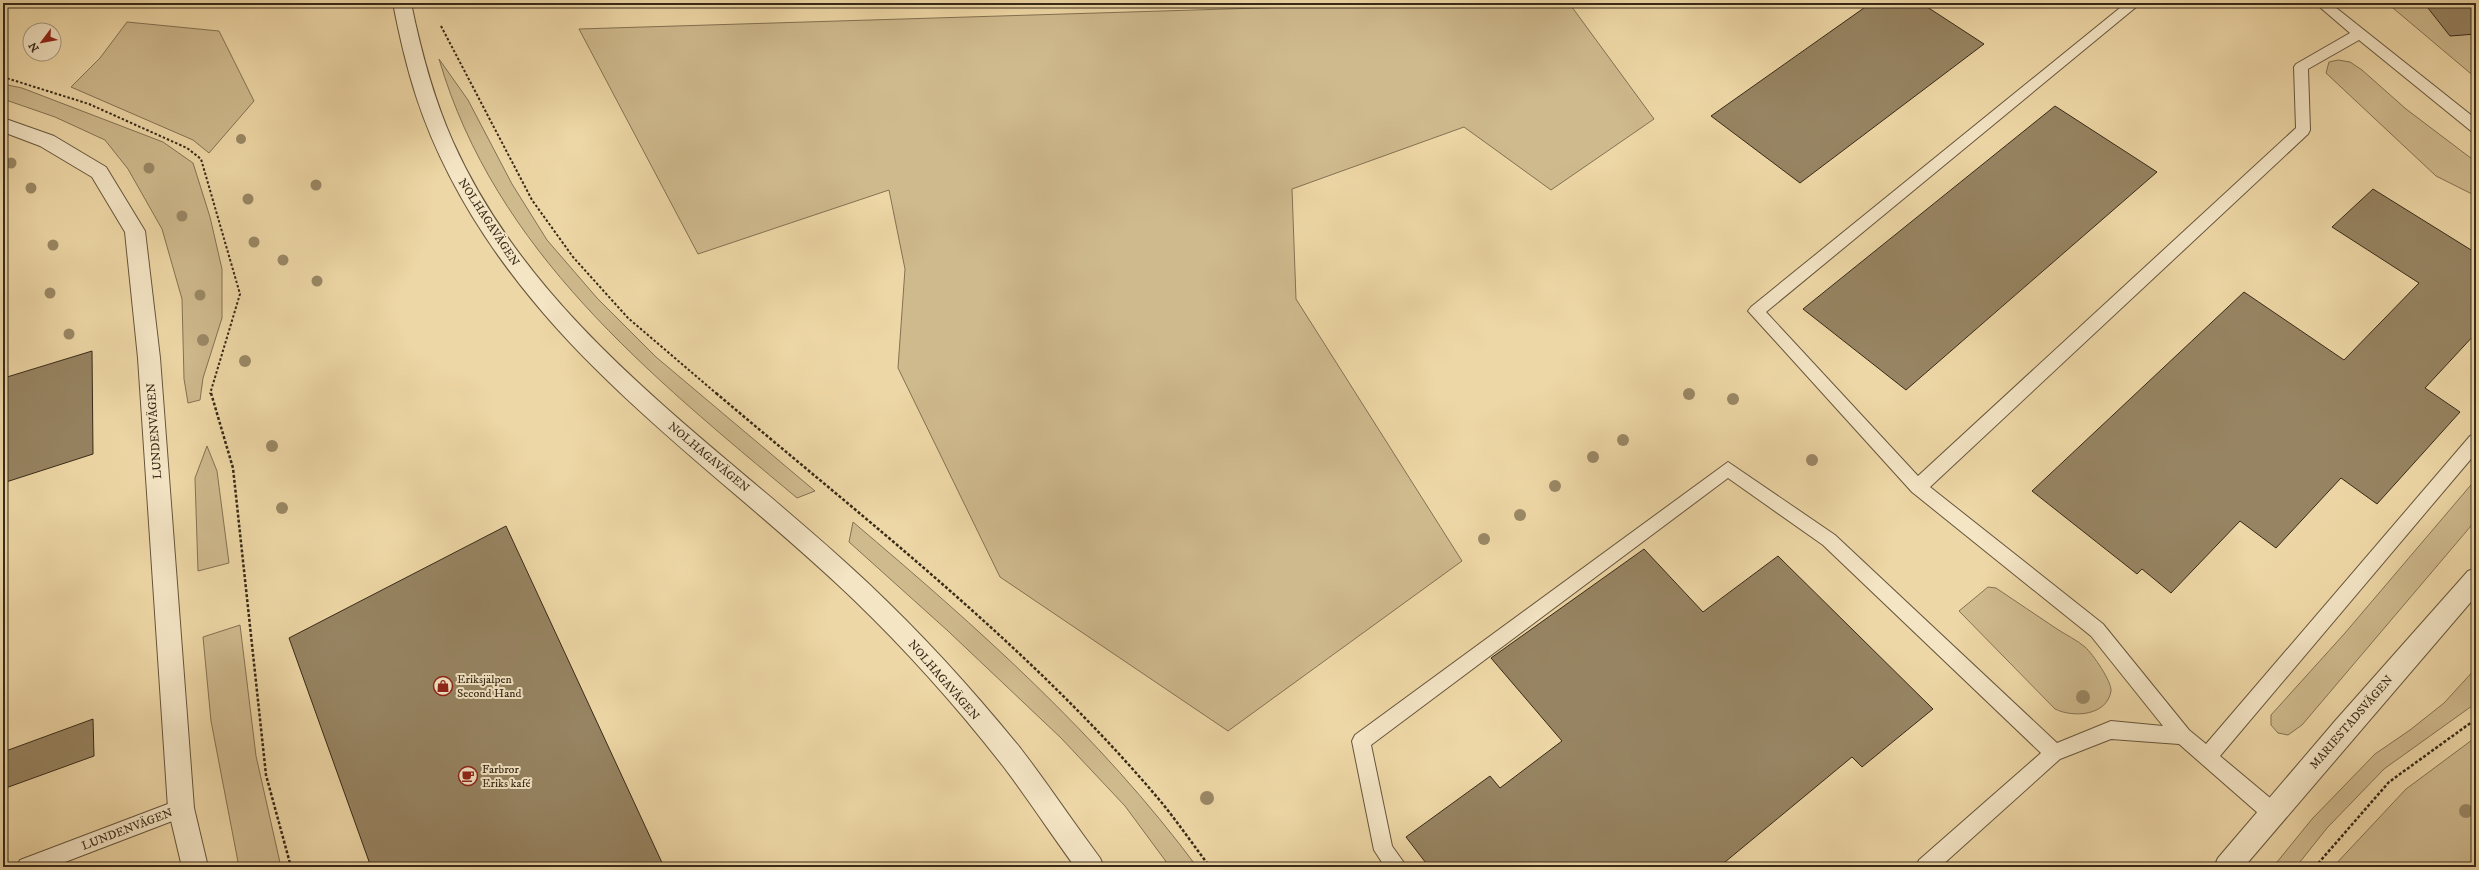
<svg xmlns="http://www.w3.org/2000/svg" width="2479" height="870" font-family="'IM FELL DW Pica',serif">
	<rect width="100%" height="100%" fill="#eed7a6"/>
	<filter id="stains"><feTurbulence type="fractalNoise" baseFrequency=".005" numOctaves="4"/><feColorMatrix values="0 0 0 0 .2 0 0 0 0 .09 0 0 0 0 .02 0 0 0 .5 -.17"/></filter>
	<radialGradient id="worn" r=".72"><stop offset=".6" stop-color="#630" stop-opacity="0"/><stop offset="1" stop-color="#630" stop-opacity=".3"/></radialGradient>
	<g fill="#cfba8e" stroke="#847253">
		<path d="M1421,3h148l85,116 -103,71 -87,-63 -172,62 4,110 166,262 -234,170 -228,-154 -102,-209 7,-99 -16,-79 -191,64 -119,-225z"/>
		<path d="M2387,3h37l52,31v44z"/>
		<path d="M127,22l92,9 35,70 -45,52 -16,-13 -122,-53 29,-29z"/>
		<path d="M439,59l29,41 44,84 35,56 50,58 59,59 159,134 -18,7c-147,-123 -302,-247 -358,-439z"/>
		<path d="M2338,60l12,2 12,8 44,39 70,53v34l-40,-20 -110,-103 3,-11z"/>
		<path d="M3,84l19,4 141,54 30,21 17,54 12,52v49l-19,60 -3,22 -12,3 -4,-24 -2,-80 -20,-70 -34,-60 -23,-29 -50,-23 -52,-18z"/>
		<path d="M207,446l10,25 12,92 -31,8 -3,-93z"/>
		<path d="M2476,479v41l-174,205 -14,10 -10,-2 -7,-8v-10l74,-82z"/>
		<path d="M853,522c125,106 246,213 344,345h-27l-45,-61 -64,-68 -113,-107 -99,-89z"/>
		<path d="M1988,587l8,1c20,14 41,27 61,41 9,6 20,11 28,18 8,7 27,35 26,44 -4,25 -38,27 -56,18l-96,-98z"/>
		<path d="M240,625l16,131 25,111h-42l-28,-146 -8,-84z"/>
		<path d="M2476,668v35l-92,66 -57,59 -31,39h-23l39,-48 63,-65 35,-24 34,-27z"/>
		<path d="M2476,737v130h-143l73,-78z"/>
	</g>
	<g fill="#978462" stroke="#382a18">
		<path d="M1871,3h50l63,41 -184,139 -89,-67z"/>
		<path d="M2424,3h52v31l-26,2z"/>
		<path d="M2055,106l102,66 -251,218 -103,-81z"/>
		<path d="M2373,189l103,64v80l-51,55 35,24 -83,92 -36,-26 -65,70 -36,-27 -69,72 -29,-24 -5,5 -105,-83 212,-199 100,68 75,-77 -87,-56z"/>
		<path d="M92,351l1,103 -90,29 4,-106z"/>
		<path d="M506,526l96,207 62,134h-293l-82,-229z"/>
		<path d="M1644,549l59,63 75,-56 155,153 -71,58 -10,-10 -133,110h-290l-23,-30 84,-61 10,12 62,-47 -71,-83z"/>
		<path d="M93,719l1,37 -91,33v-37z"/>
	</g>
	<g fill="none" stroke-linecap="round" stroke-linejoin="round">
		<g stroke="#66553c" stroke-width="2">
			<g id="service">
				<path d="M2126,3h15l-375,309 152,164 378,-348 -2,-61 2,-3 54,-31 -35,-30h15l146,116v13l-5,-1 -112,-91 -51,29 2,61 -2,4 -378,353 173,137 86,106 17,14 264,-308 6,-2v19l-256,303 61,51 2,7 -2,7 -7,2 -7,-2 -88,-77 -68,-5 -51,20 -120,108h-24l3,-7 122,-107 -218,-208 -95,-67 -357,267 21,101 15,21h-22l-11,-17 -22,-109 3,-6 373,-273 107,73 222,208 54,-22 52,5 -72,-90 -179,-144 -164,-181 3,-4z"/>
				<path d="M181,799l7,2 2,7 -2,7 -136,52h-35l3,-7z"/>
			</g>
		</g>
		<g stroke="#66553c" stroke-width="2">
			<path id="minor" d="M3,118l51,18 52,31 39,64 15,127 34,450 14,59h-26l-14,-59 -30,-450 -13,-126 -33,-55 -52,-31 -37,-14z"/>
		</g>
		<g stroke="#66553c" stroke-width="2">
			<g id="tertiary">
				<path d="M393,3h18c10,48 22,94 42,139 86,191 269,303 416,442 54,51 105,107 152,165 27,35 52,73 79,109l4,9h-29c-24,-33 -47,-68 -72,-101 -46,-59 -96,-115 -150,-167 -79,-76 -166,-141 -244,-217 -83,-79 -157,-176 -193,-286 -10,-31 -17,-62 -23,-93z"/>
				<path d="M2476,568v28l-232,271h-30l4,-9 117,-137 133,-150z"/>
			</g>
		</g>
		<g stroke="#382a18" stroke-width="2" stroke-dasharray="2.5 2" stroke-linecap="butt">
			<path d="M441,26l91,174 41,57 55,61 89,76"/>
			<path d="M3,77l86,27 98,44 14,11 39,135 -30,100"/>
		</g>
		<g stroke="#382a18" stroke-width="2.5" stroke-dasharray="3 2" stroke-linecap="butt">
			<path d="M211,393l22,75 33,307 25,92"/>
			<path d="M716,393c152,129 318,257 446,410 17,21 32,43 48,64"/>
			<path d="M2315,867l74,-85 87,-63"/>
		</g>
		<use href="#service" fill="#f4e5c5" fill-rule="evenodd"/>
		<use href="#minor" fill="#f4e5c5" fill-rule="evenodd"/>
		<use href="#tertiary" fill="#f4e5c5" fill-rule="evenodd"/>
	</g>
	<g fill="#9a8865">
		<circle cx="241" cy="139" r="5"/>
		<circle cx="11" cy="163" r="5.5"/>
		<circle cx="149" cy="168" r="5.5"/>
		<circle cx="316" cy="185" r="5.5"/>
		<circle cx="31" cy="188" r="5.5"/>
		<circle cx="248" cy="199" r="5.5"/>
		<circle cx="182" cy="216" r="5.5"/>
		<circle cx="254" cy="242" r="5.5"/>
		<circle cx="53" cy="245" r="5.5"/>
		<circle cx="283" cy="260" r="5.5"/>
		<circle cx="317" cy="281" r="5.5"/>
		<circle cx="50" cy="293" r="5.5"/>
		<circle cx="200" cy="295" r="5.5"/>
		<circle cx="69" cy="334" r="5.5"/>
		<circle cx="203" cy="340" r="6"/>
		<circle cx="245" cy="361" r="6"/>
		<circle cx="1689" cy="394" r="6"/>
		<circle cx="1733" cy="399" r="6"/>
		<circle cx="1623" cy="440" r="6"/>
		<circle cx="272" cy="446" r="6"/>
		<circle cx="1593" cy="457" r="6"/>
		<circle cx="1812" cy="460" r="6"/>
		<circle cx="1555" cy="486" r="6"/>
		<circle cx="282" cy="508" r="6"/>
		<circle cx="1520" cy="515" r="6"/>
		<circle cx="1484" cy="539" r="6"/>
		<circle cx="2083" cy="697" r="7"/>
		<circle cx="1207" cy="798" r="7"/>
		<circle cx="2466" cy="811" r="7"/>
	</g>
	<defs>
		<g id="shop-ring" transform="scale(1)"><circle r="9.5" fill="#f4e5c5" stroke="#8f2418" stroke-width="1.5"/><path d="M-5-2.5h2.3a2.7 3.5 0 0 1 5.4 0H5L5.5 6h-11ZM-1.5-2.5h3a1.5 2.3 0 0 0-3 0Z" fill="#8f2418"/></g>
		<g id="cafe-ring" transform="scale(1)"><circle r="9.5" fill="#f4e5c5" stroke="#8f2418" stroke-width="1.5"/><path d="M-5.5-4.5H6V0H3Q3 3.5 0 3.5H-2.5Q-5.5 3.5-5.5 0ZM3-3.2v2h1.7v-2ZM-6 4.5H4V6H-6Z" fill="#8f2418"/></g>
	</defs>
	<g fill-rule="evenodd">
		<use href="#shop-ring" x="443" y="686"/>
		<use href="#cafe-ring" x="468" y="776"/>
	</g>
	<g text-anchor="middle" stroke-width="4" stroke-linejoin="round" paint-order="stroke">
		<g font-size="12" fill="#382a18" stroke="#f4e5c5">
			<text transform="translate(489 222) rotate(57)" y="4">NOLHAGAVÄGEN</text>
			<text transform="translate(154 431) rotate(-94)" y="4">LUNDENVÄGEN</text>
			<text transform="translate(709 457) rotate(40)" y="4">NOLHAGAVÄGEN</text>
			<text transform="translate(944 680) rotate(49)" y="4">NOLHAGAVÄGEN</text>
			<text transform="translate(2351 722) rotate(-49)" y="4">MARIESTADSVÄGEN</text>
			<text transform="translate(127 829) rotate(-21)" y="4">LUNDENVÄGEN</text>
		</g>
		<g font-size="12" fill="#382a18" stroke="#f4e5c5" text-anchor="start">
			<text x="457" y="683">Eriksjälpen<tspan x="457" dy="14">Second Hand</tspan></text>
			<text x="482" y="773">Farbror<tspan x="482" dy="14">Eriks kafé</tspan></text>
		</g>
	</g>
	<rect width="2479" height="870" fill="none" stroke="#eed7a6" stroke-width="16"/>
	<rect x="4" y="4" width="2471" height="862" fill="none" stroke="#382a18" stroke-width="2"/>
	<rect x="8" y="8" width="2463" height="854" fill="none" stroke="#382a18"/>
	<g transform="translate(42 42) rotate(238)"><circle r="19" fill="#f4e5c5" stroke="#a99a80"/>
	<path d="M0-3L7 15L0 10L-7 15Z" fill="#8f2418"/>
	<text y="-6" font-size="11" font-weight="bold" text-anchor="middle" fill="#382a18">N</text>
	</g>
	<rect width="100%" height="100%" filter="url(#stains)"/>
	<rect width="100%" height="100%" fill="url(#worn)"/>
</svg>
